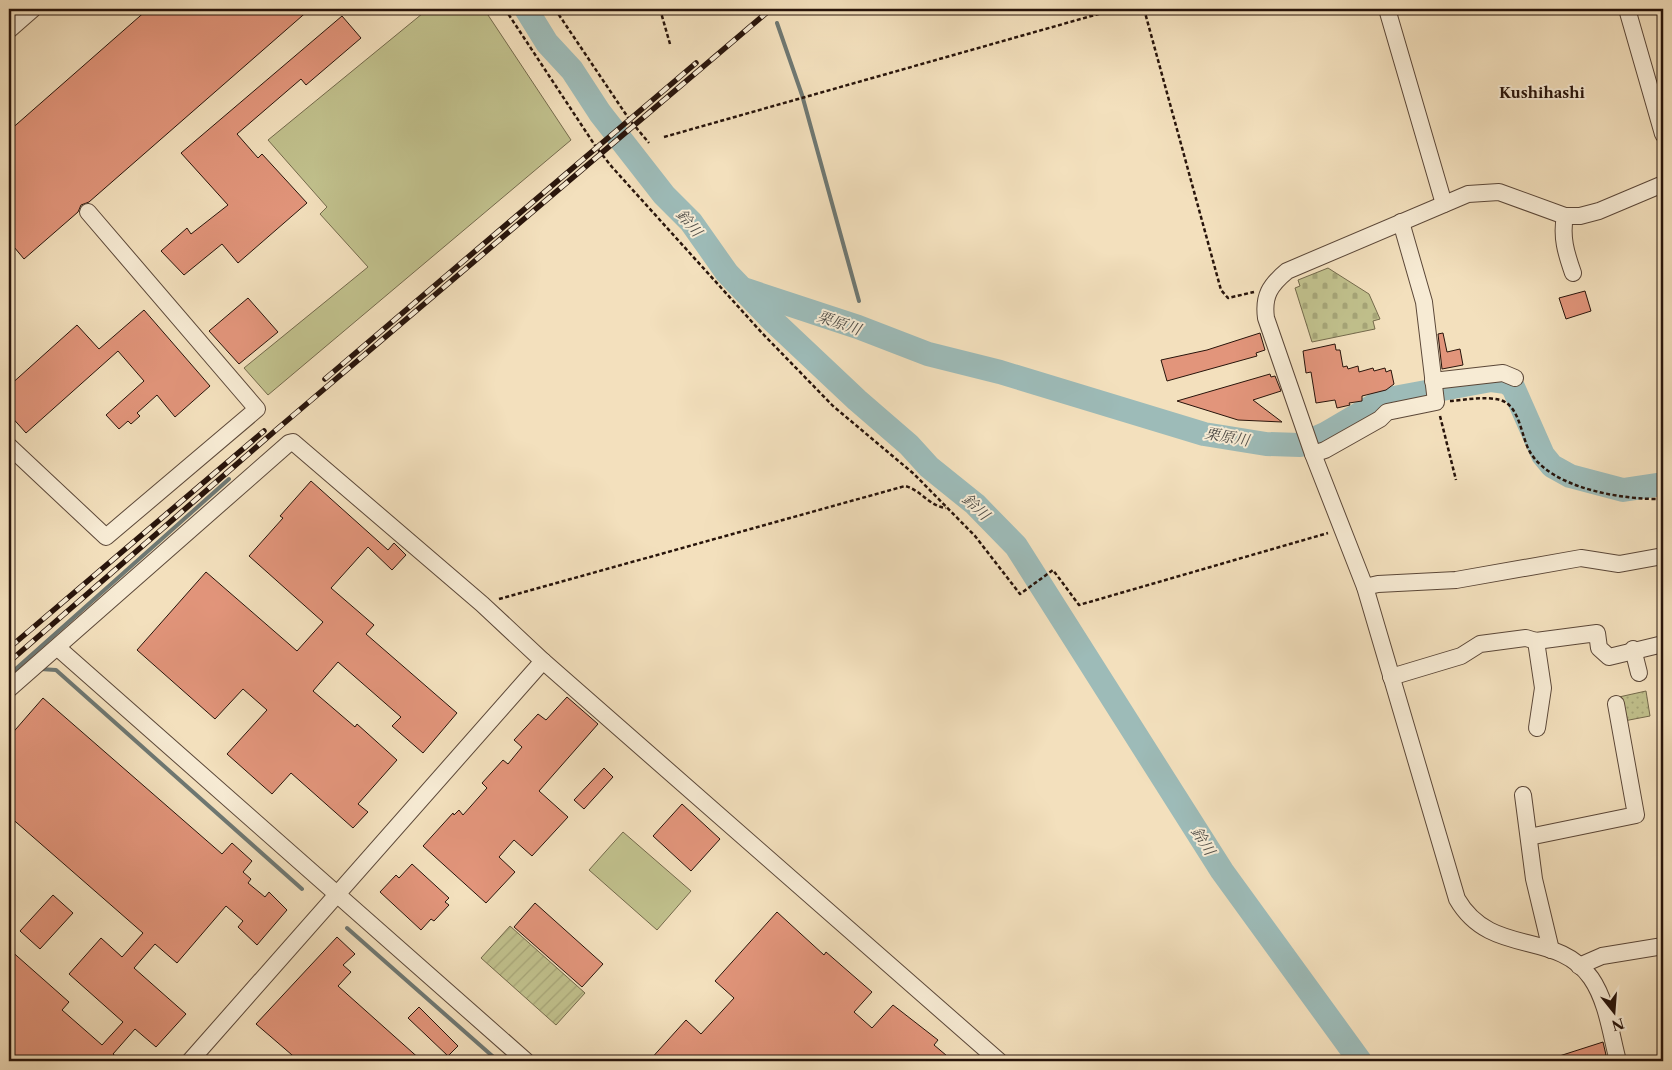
<svg xmlns="http://www.w3.org/2000/svg" width="1672" height="1070" font-family="'Libre Caslon Text','Noto Serif JP',serif">
	<defs>
		<pattern id="cemetery-stones" width="16" height="16" patternUnits="userSpaceOnUse" patternTransform="scale(1.25)"><rect width="16" height="16" fill="#c1c18d"/><path d="M2 7V4a2 2 0 0 1 4 0v3zM10 15v-3a2 2 0 0 1 4 0v3z" fill="#a6a578"/></pattern>
		<pattern id="park-dots" width="8" height="8" patternUnits="userSpaceOnUse" patternTransform="scale(1.25)"><rect width="8" height="8" fill="#c1c18d"/><path d="M2 2h.1M6 6h.1" fill="none" stroke="#a6a578" stroke-width="1.8" stroke-linecap="round"/></pattern>
		<pattern id="garden-furrows" width="10" height="10" patternUnits="userSpaceOnUse" patternTransform="scale(1.25)"><rect width="10" height="10" fill="#c1c18d"/><path d="M-1 1l2-2M0 10L10 0M9 11l2-2" fill="none" stroke="#a6a578"/></pattern>
	</defs>
	<rect width="100%" height="100%" fill="#f3e0bd"/>
	<filter id="stains"><feTurbulence type="fractalNoise" baseFrequency=".004" numOctaves="4"/><feColorMatrix values="0 0 0 0 .2 0 0 0 0 .09 0 0 0 0 .02 0 0 0 .5 -.17"/></filter>
	<radialGradient id="worn" r=".72"><stop offset=".6" stop-color="#630" stop-opacity="0"/><stop offset="1" stop-color="#630" stop-opacity=".3"/></radialGradient>
	<path fill="url(#cemetery-stones)" stroke="#746a4c" d="M1328,268l41,26 11,25 -7,2 2,8 -63,13 -17,-54 5,-2 -2,-6z"/>
	<path fill="url(#park-dots)" stroke="#746a4c" d="M1646,691l4,25 -26,5 -5,-24z"/>
	<path fill="url(#garden-furrows)" stroke="#746a4c" d="M510,926l75,67 -29,32 -75,-67z"/>
	<g fill="#c1c18d" stroke="#746a4c">
		<path d="M428,9h56l87,131 -303,255 -24,-27 124,-101 -48,-53 7,-7 -59,-67z"/>
		<path d="M623,832l68,59 -34,39 -68,-60z"/>
	</g>
	<g fill="none" stroke-linecap="round" stroke-linejoin="round">
		<g stroke="#6e7873" stroke-width="4">
			<path d="M777,23l25,72 57,206"/>
			<path d="M40,669l16,1 246,219"/>
			<path d="M9,675l220,-196"/>
			<path d="M347,928l151,133"/>
		</g>
		<g stroke="#9dbbb8" stroke-width="24">
			<path d="M526,9l21,34 25,27 28,43 64,82 27,27 36,51 43,45 87,82 52,45 20,22 46,37 41,42 206,325 138,190"/>
			<path d="M746,290l112,37 70,27 72,18 204,62 62,10 34,1 25,-11 58,-34 108,-20 15,2 7,5 30,68 9,11 18,10 53,14 40,-6"/>
		</g>
	</g>
	<g fill="#e2957b" stroke="#28140b">
		<path d="M148,9h162l-221,193 -8,3 -3,7 -54,47 -15,-18v-110z"/>
		<path d="M342,16l19,22 -55,47 -5,-6 -64,55 21,24 4,-4 45,49 -69,60 -16,-19 -38,31 -23,-24 26,-23 4,6 37,-29 -47,-52z"/>
		<path d="M1585,291l6,20 -25,8 -7,-21z"/>
		<path d="M248,298l30,34 -39,32 -30,-33z"/>
		<path d="M144,310l66,76 -35,31 -18,-22 -20,18 3,3 -9,8 -3,-3 -9,8 -13,-14 38,-34 -26,-30 -92,82 -17,-19v-28l68,-61 22,24z"/>
		<path d="M1260,333l5,17 -9,3 1,3 -90,25 -6,-21 46,-10z"/>
		<path d="M1443,333l4,19 13,-3 3,16 -21,4 -4,-35z"/>
		<path d="M1335,344l1,6h4l3,17 4,-1 1,3 10,-3 1,6 14,-4 1,3 11,-3 1,4 5,-2 3,14 -8,6 -24,6v5l-13,2 1,2 -13,3 -2,-8 -19,3 -5,-31 -5,1 -3,-22z"/>
		<path d="M1270,374l1,3 4,-1 6,15 -28,9 29,22 -44,-2 -61,-19z"/>
		<path d="M311,481l77,69 6,-7 12,12 -14,15 -24,-23 -37,41 43,37 -8,9 91,79 -34,40 -31,-27 9,-9 -63,-55 -25,29 42,36 2,-3 40,36 -39,44 10,8 -15,16 -62,-55 -19,21 -45,-40 40,-44 -24,-21 -28,30 -78,-69 69,-78 91,79 26,-29 -74,-66 34,-38 -3,-2z"/>
		<path d="M567,697l31,27 -59,67 29,26 -36,39 -18,-16 -15,17 16,15 -29,31 -63,-57 30,-33 1,2 5,-5 4,5 24,-27 -5,-5 21,-23 5,4 14,-17 -8,-7 24,-26 8,6z"/>
		<path d="M43,698l179,156 10,-11 20,18 -9,11 8,7 -3,4 17,14 4,-5 18,18 -30,35 -19,-18 5,-6 -17,-15 -49,57 -22,-19 -21,24 52,46 -30,33 -21,-18 -22,25 8,7h-112v-112l60,53 -7,8 40,35 21,-23 -54,-48 32,-36 21,19 21,-24 -134,-117v-79z"/>
		<path d="M604,768l9,9 -29,32 -10,-9z"/>
		<path d="M682,804l38,35 -29,32 -38,-35z"/>
		<path d="M412,864l37,34 -4,4 4,3 -15,16 -3,-2 -10,11 -41,-38 16,-17 3,3z"/>
		<path d="M53,895l20,18 -33,36 -20,-18z"/>
		<path d="M535,903l68,61 -21,23 -68,-60z"/>
		<path d="M777,912l47,43 2,-3 46,40 -18,20 18,16 21,-23 45,35 -4,5 19,16h-304l37,-41 15,14 33,-36 -19,-17z"/>
		<path d="M337,937l18,17 -12,11 8,7 -13,14 84,75h-123l-43,-37z"/>
		<path d="M419,1007l39,39 -10,10 -40,-38z"/>
		<path d="M1603,1042l3,13 -21,6h-35v-2z"/>
	</g>
	<g fill="none" stroke-linecap="round" stroke-linejoin="round">
		<g stroke="#5b4738" stroke-width="18">
			<g id="minor">
				<path d="M1387,9l57,195"/>
				<path d="M1627,9l36,125"/>
				<path d="M9,30l24,-21"/>
				<path d="M1565,216c-4,21 1,37 8,57"/>
				<path d="M1433,381l70,-8 12,5"/>
				<path d="M9,446l97,91 151,-128 -169,-197"/>
				<path d="M1313,454l12,-4 55,-31 7,-7 49,-10 -12,-100 -23,-80"/>
				<path d="M1365,587l13,-3 78,-4 125,-22 38,6 44,-8"/>
				<path d="M1536,641l7,47 -6,40"/>
				<path d="M58,648l468,413"/>
				<path d="M1633,649l6,24"/>
				<path d="M1391,677l70,-21 19,-12 46,-6 10,3 61,-8 2,15 10,9 54,-13"/>
				<path d="M9,689l280,-246 4,-1 189,162 61,57 456,400"/>
				<path d="M1523,795l11,84 17,71"/>
				<path d="M1529,837l107,-22 -20,-111"/>
				<path d="M1579,966l23,-10 61,-10"/>
				<path d="M190,1061l353,-400"/>
				<path d="M1618,1061c-7,-26 -11,-60 -27,-83 -34,-49 -100,-20 -134,-79l-92,-312 -52,-133 -47,-136c-3,-22 4,-33 21,-47l181,-77 31,-2 66,24h15l19,-5 64,-27"/>
			</g>
		</g>
		<g stroke="#28140b" stroke-width="2.5" stroke-dasharray="4 2.5" stroke-linecap="butt">
			<path d="M505,9l91,138 16,20 150,166 71,73 81,68 61,62 45,58 33,-24 26,35 249,-72"/>
			<path d="M555,9l74,110 20,24"/>
			<path d="M660,9l10,35"/>
			<path d="M1144,9l77,281 7,8 26,-6"/>
			<path d="M664,137l452,-128"/>
			<path d="M1450,401c15,-1 35,-5 50,-1 20,5 21,37 30,52 22,37 94,48 133,47"/>
			<path d="M1440,416l16,64"/>
			<path d="M499,599l406,-113c16,4 24,20 41,22"/>
		</g>
		<use href="#minor" stroke="#f7ebd4" stroke-width="16"/>
		<g stroke="#28140b" stroke-width="5.5">
			<g id="rail">
				<path d="M325,379l371,-316"/>
				<path d="M9,648l255,-217"/>
				<path d="M9,662l267,-232 495,-421"/>
			</g>
		</g>
		<use href="#rail" stroke="#f7ebd4" stroke-width="4" stroke-dasharray="11" stroke-linecap="butt"/>
	</g>
	<g text-anchor="middle" stroke-width="4" stroke-linejoin="round" paint-order="stroke">
		<g font-size="15" font-weight="bold" fill="#28140b" stroke="#f7ebd4">
			<text x="1542" y="98">Kushihashi</text>
		</g>
		<g font-size="15" font-style="italic" fill="#514e48" stroke="#f7ebd4">
			<text transform="translate(689 223) rotate(50)" y="5">鈴川</text>
			<text transform="translate(839 323) rotate(19)" y="5">栗原川</text>
			<text transform="translate(1227 437) rotate(10)" y="5">栗原川</text>
			<text transform="translate(976 507) rotate(43)" y="5">鈴川</text>
			<text transform="translate(1203 841) rotate(58)" y="5">鈴川</text>
		</g>
	</g>
	<rect width="1672" height="1070" fill="none" stroke="#f3e0bd" stroke-width="30"/>
	<rect x="10" y="10" width="1652" height="1050" fill="none" stroke="#28140b" stroke-width="2.5"/>
	<rect x="15" y="15" width="1642" height="1040" fill="none" stroke="#28140b"/>
	<g transform="translate(1614 1012) rotate(163)" stroke="#f7ebd4" stroke-width="4" paint-order="stroke">
	<path d="M0-4L9 19L0 12L-9 19Z" fill="#28140b"/>
	<text y="-8" font-size="14" font-weight="bold" text-anchor="middle" fill="#28140b">N</text>
	</g>
	<rect width="100%" height="100%" filter="url(#stains)"/>
	<rect width="100%" height="100%" fill="url(#worn)"/>
</svg>
